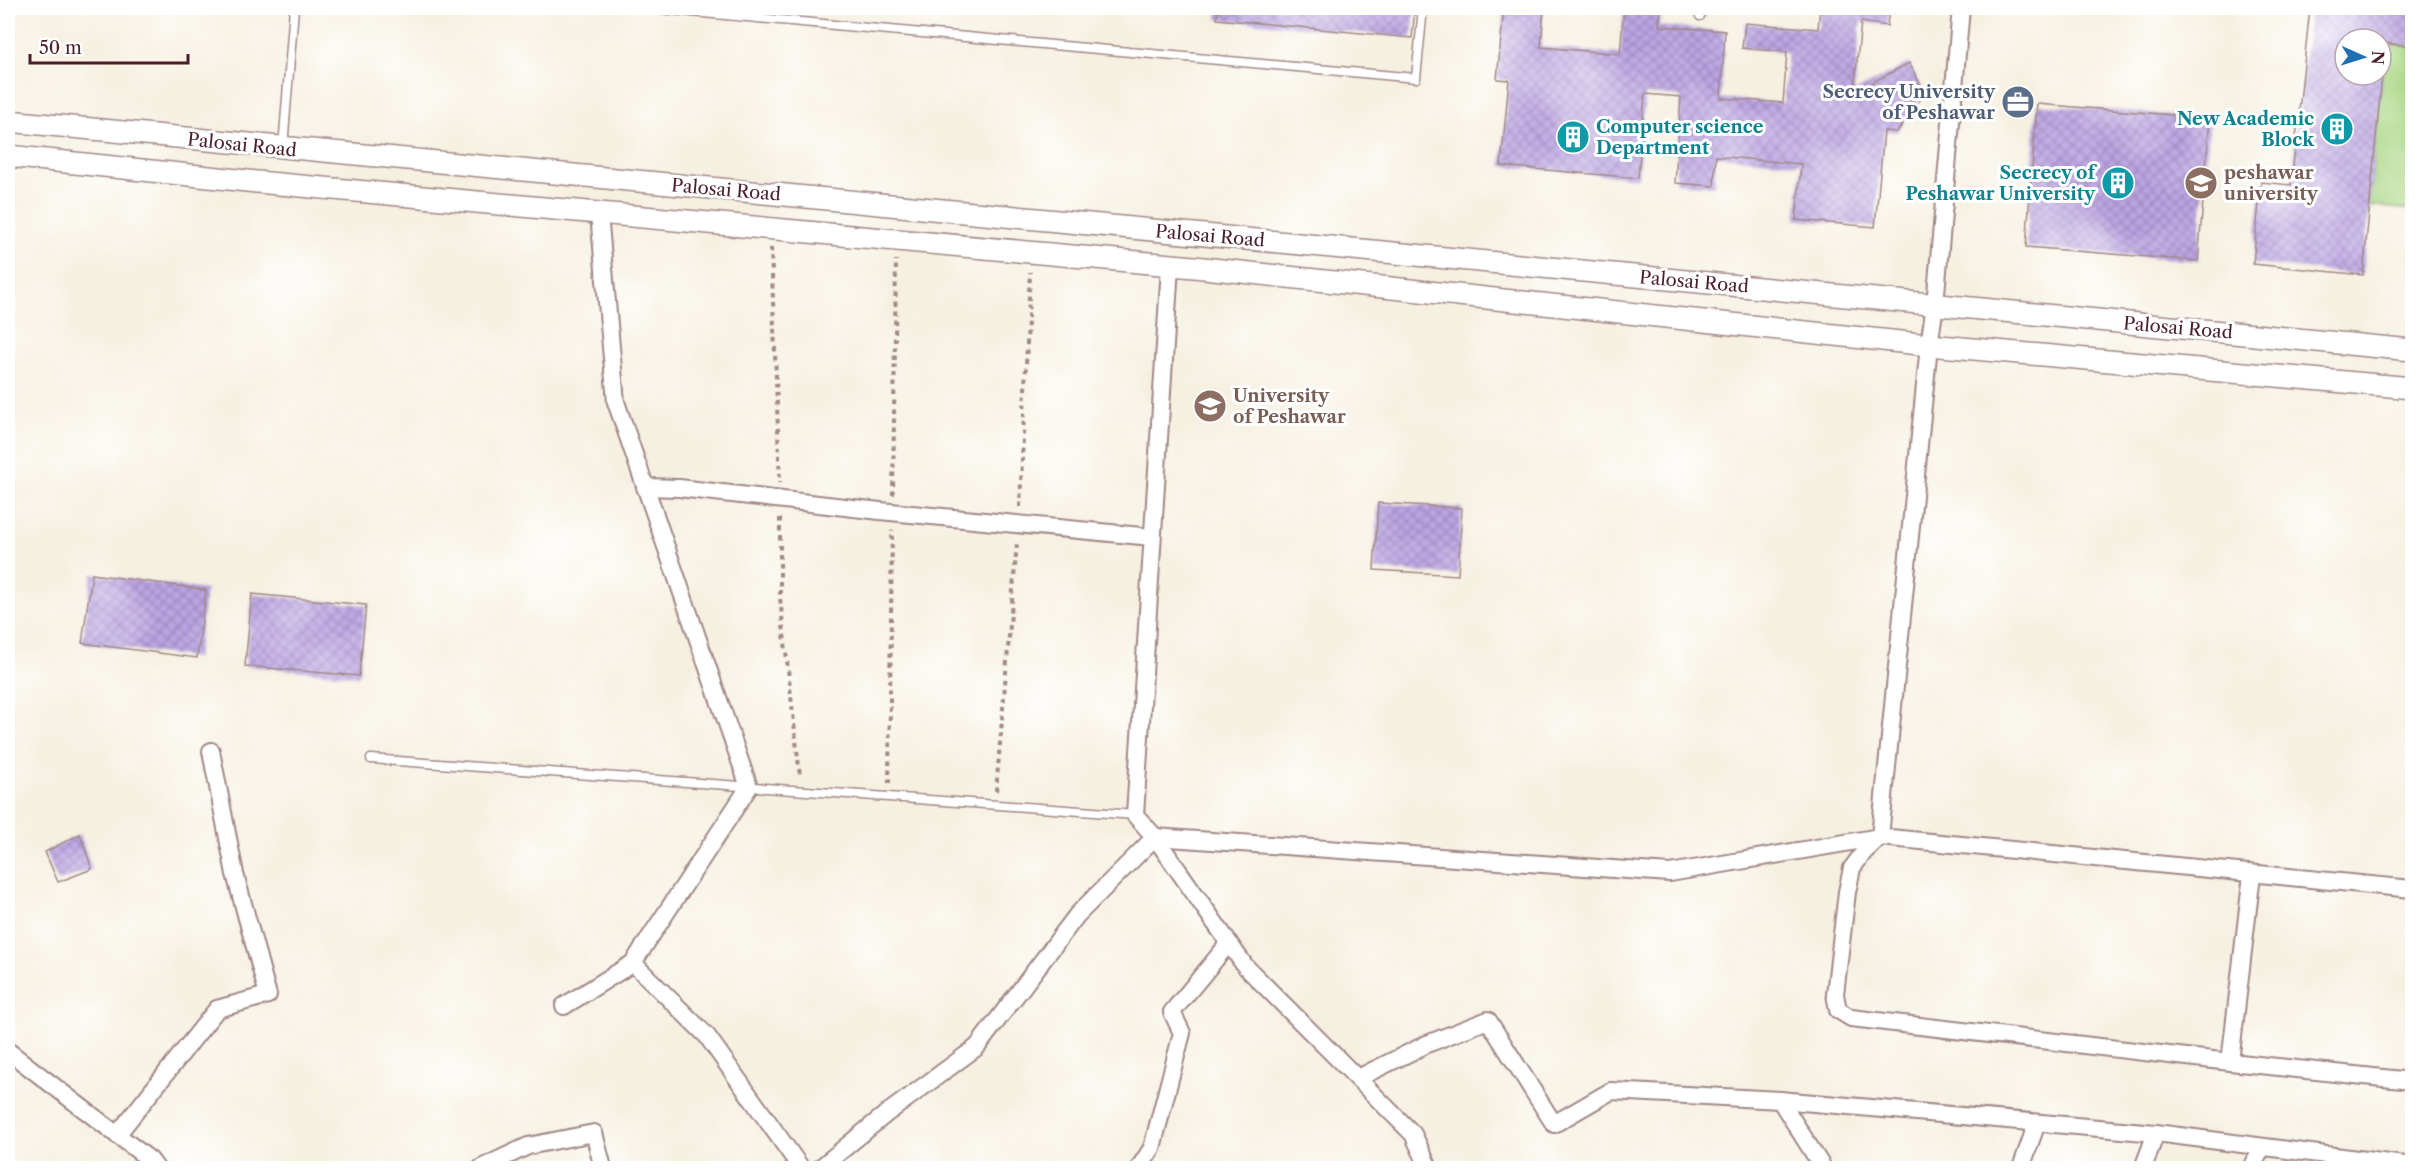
<svg xmlns="http://www.w3.org/2000/svg" width="2420" height="1176" font-family="'Libre Caslon Text',serif">
	<defs>
		<pattern id="building-cross-hatch" width="8" height="8" patternUnits="userSpaceOnUse" patternTransform="scale(1.5)"><rect width="8" height="8" fill="#bca5e4"/><path d="M0 0l8 8M0 8l8-8" fill="none" stroke="#9b86b9"/></pattern>
	</defs>
	<rect width="100%" height="100%" fill="#fff"/>
	<filter id="ink" filterUnits="userSpaceOnUse"><feTurbulence type="fractalNoise" baseFrequency=".0167" numOctaves="2"/><feDisplacementMap in="SourceGraphic" scale="12" xChannelSelector="R" yChannelSelector="G"/><feConvolveMatrix kernelMatrix="1 2 1 2 8 2 1 2 1" color-interpolation-filters="sRGB"/></filter>
	<filter id="wash" filterUnits="userSpaceOnUse"><feTurbulence type="fractalNoise" baseFrequency=".008" numOctaves="4" result="noise"/><feDisplacementMap in="SourceGraphic" scale="24" xChannelSelector="R" yChannelSelector="G"/><feGaussianBlur stdDeviation="1.35" result="paint"/><feColorMatrix in="noise" values="0 0 0 0 0 0 0 0 0 0 0 0 0 0 0 0 0 1.4 0 .05"/><feComposite in="paint" operator="in"/></filter>
	<g filter="url(#wash)">
		<rect width="100%" height="100%" fill="#f6f0e0"/>
		<path fill="#a9d682" stroke="#7a7a56" stroke-width="1.5" d="M2385,44l27,2v164l-43,-4z"/>
		<g id="blocks">
			<g fill="url(#building-cross-hatch)">
				<path d="M1218,8h197l-3,30 -195,-19z"/>
				<path d="M1504,8h40l-3,39 79,7 4,-46h37l-2,18 66,5 -4,67 62,5 4,-51 -45,-4 3,-25 73,6 2,-21h69l-2,18 -26,-4 -7,70 55,-29 16,30 -28,39 -13,-1 -9,96 -79,-7 5,-56 -85,-8 -2,30 -39,-3 6,-86 -36,-3 -7,84 -137,-12 8,-86 -12,-1z"/>
				<path d="M2310,8h102v38l-31,-3v-4h-36v36h37l-19,200 -110,-11 8,-82 30,3z"/>
				<path d="M2037,104l173,14 -12,143 -172,-14z"/>
				<path d="M1378,503l84,5 -4,67 -84,-5z"/>
				<path d="M92,574l114,16 -9,68 -115,-15z"/>
				<path d="M252,594l114,11 -7,71 -114,-10z"/>
				<path d="M80,834l12,35 -34,13 -13,-30z"/>
			</g>
		</g>
	</g>
	<g filter="url(#ink)">
		<use href="#blocks" fill-opacity="0" stroke="#a08886" stroke-width="1.5"/>
		<g fill="none" stroke-linecap="round" stroke-linejoin="round">
			<g stroke="#a08886" stroke-width="11">
				<g id="service">
					<path d="M648,8l768,70 7,-70"/>
					<path d="M1700,16l1,-8"/>
					<path d="M283,148l11,-140"/>
					<path d="M371,759l764,56"/>
				</g>
			</g>
			<g stroke="#a08886" stroke-width="20">
				<g id="minor">
					<path d="M1961,8l-26,297 -6,40 -49,492 -16,15 -12,16 -5,24 -12,102 3,16 13,8 379,44 182,19"/>
					<path d="M1170,266l-35,549 20,22 90,129 168,168 16,34"/>
					<path d="M645,487l34,1 201,23 272,26"/>
					<path d="M633,963l74,73 94,132"/>
					<path d="M564,1006l69,-43 116,-176 -133,-385 -17,-188"/>
					<path d="M8,1051l142,109 6,8"/>
					<path d="M2230,1062l22,-188"/>
					<path d="M1358,1078l69,-34 61,-24 66,104 57,-33 169,9 43,68"/>
					<path d="M1780,1100l376,33 256,33"/>
					<path d="M117,1135l100,-126 51,-14 -33,-121 -24,-123"/>
					<path d="M481,1168l47,-22 66,-13 9,35"/>
					<path d="M820,1168l66,-54 91,-67 100,-132 78,-78 515,36 210,-36 532,52"/>
					<path d="M1139,1168l13,-20 30,-115 -10,-21 57,-69"/>
					<path d="M2021,1168l16,-45"/>
					<path d="M2143,1168l13,-35"/>
					<path d="M2252,1168l10,-21"/>
				</g>
			</g>
			<g stroke="#a08886" stroke-width="24">
				<g id="tertiary">
					<path d="M8,121l2404,229"/>
					<path d="M8,156l249,26 937,85 735,78 483,43"/>
				</g>
			</g>
			<g stroke="#a08886" stroke-width="4" stroke-dasharray="4.5 4.5" stroke-linecap="butt">
				<path d="M771,248l9,235"/>
				<path d="M893,495l3,-235"/>
				<path d="M1020,507l10,-235"/>
				<path d="M780,518v80l20,178"/>
				<path d="M889,783l3,-253"/>
				<path d="M996,791l21,-249"/>
			</g>
			<use href="#service" stroke="#fff" stroke-width="8"/>
			<use href="#minor" stroke="#fff" stroke-width="16"/>
			<use href="#tertiary" stroke="#fff" stroke-width="21"/>
		</g>
	</g>
	<defs>
		<g id="office-disc" transform="scale(1.725)"><circle r="9.5" fill="#5c6f8a" stroke="#fff"/><path d="M-6-3h4V-5.5h4V-3h4V5H-6ZM-1-4.5V-3h2v-1.5ZM-6 0V1H6V0Z" fill="#fff"/></g>
		<g id="building-disc" transform="scale(1.725)"><circle r="9.5" fill="#0f9aa8" stroke="#fff"/><path d="M-4-6H4V6H1V3H-1V6H-4ZM-2.5-4.3h1.7v1.8h-1.7ZM.8-4.3h1.7v1.8H.8ZM-2.5-1h1.7V.8h-1.7ZM.8-1h1.7V.8H.8Z" fill="#fff"/></g>
		<g id="university-disc" transform="scale(1.725)"><circle r="9.5" fill="#8d6e63" stroke="#fff"/><path d="M0-5L7-2L0 1L-7-2ZM-4 1L0 2.5L4 1V4Q0 6-4 4Z" fill="#fff"/></g>
	</defs>
	<g fill-rule="evenodd">
		<use href="#office-disc" x="2018" y="102"/>
		<use href="#building-disc" x="2337" y="129"/>
		<use href="#building-disc" x="1573" y="137"/>
		<use href="#building-disc" x="2118" y="183"/>
		<use href="#university-disc" x="2201" y="183"/>
		<use href="#university-disc" x="1210" y="406"/>
	</g>
	<g text-anchor="middle" stroke-width="6" stroke-linejoin="round" paint-order="stroke">
		<g font-size="18" font-weight="bold" fill="#4e5e75" stroke="#fff" text-anchor="end">
			<text x="1995" y="98">Secrecy University<tspan x="1995" dy="21">of Peshawar</tspan></text>
		</g>
		<g font-size="18" font-weight="bold" fill="#0d838f" stroke="#fff" text-anchor="end">
			<text x="2314" y="125">New Academic<tspan x="2314" dy="21">Block</tspan></text>
			<text x="1596" y="133" text-anchor="start">Computer science<tspan x="1596" dy="21">Department</tspan></text>
			<text x="2095" y="179">Secrecy of<tspan x="2095" dy="21">Peshawar University</tspan></text>
		</g>
		<g font-size="18" fill="#4a1f2b" stroke="#fff">
			<text transform="translate(242 145) rotate(6)" y="6">Palosai Road</text>
			<text transform="translate(726 190) rotate(5)" y="6">Palosai Road</text>
			<text transform="translate(1210 236) rotate(5)" y="6">Palosai Road</text>
			<text transform="translate(1694 282) rotate(5)" y="6">Palosai Road</text>
			<text transform="translate(2178 328) rotate(5)" y="6">Palosai Road</text>
		</g>
		<g font-size="18" font-weight="bold" fill="#785e54" stroke="#fff" text-anchor="start">
			<text x="2224" y="179">peshawar<tspan x="2224" dy="21">university</tspan></text>
			<text x="1233" y="402">University<tspan x="1233" dy="21">of Peshawar</tspan></text>
		</g>
	</g>
	<rect width="2420" height="1176" fill="none" stroke="#fff" stroke-width="30"/>
	<g transform="translate(2363 57) rotate(93)"><circle r="28" fill="#ffffff" stroke="#b7a5aa" stroke-width="1.5"/>
	<path d="M0-4.5L10 22L0 15L-10 22Z" fill="#1f6fb2"/>
	<text y="-9" font-size="16" font-weight="bold" text-anchor="middle" fill="#4a1f2b">N</text>
	</g>
	<path d="M30 54v9h158v-9" fill="none" stroke="#4a1f2b" stroke-width="3"/>
	<text x="39" y="54" font-size="18" fill="#4a1f2b" stroke="#ffffff" stroke-width="4.5" paint-order="stroke">50 m</text>
</svg>
